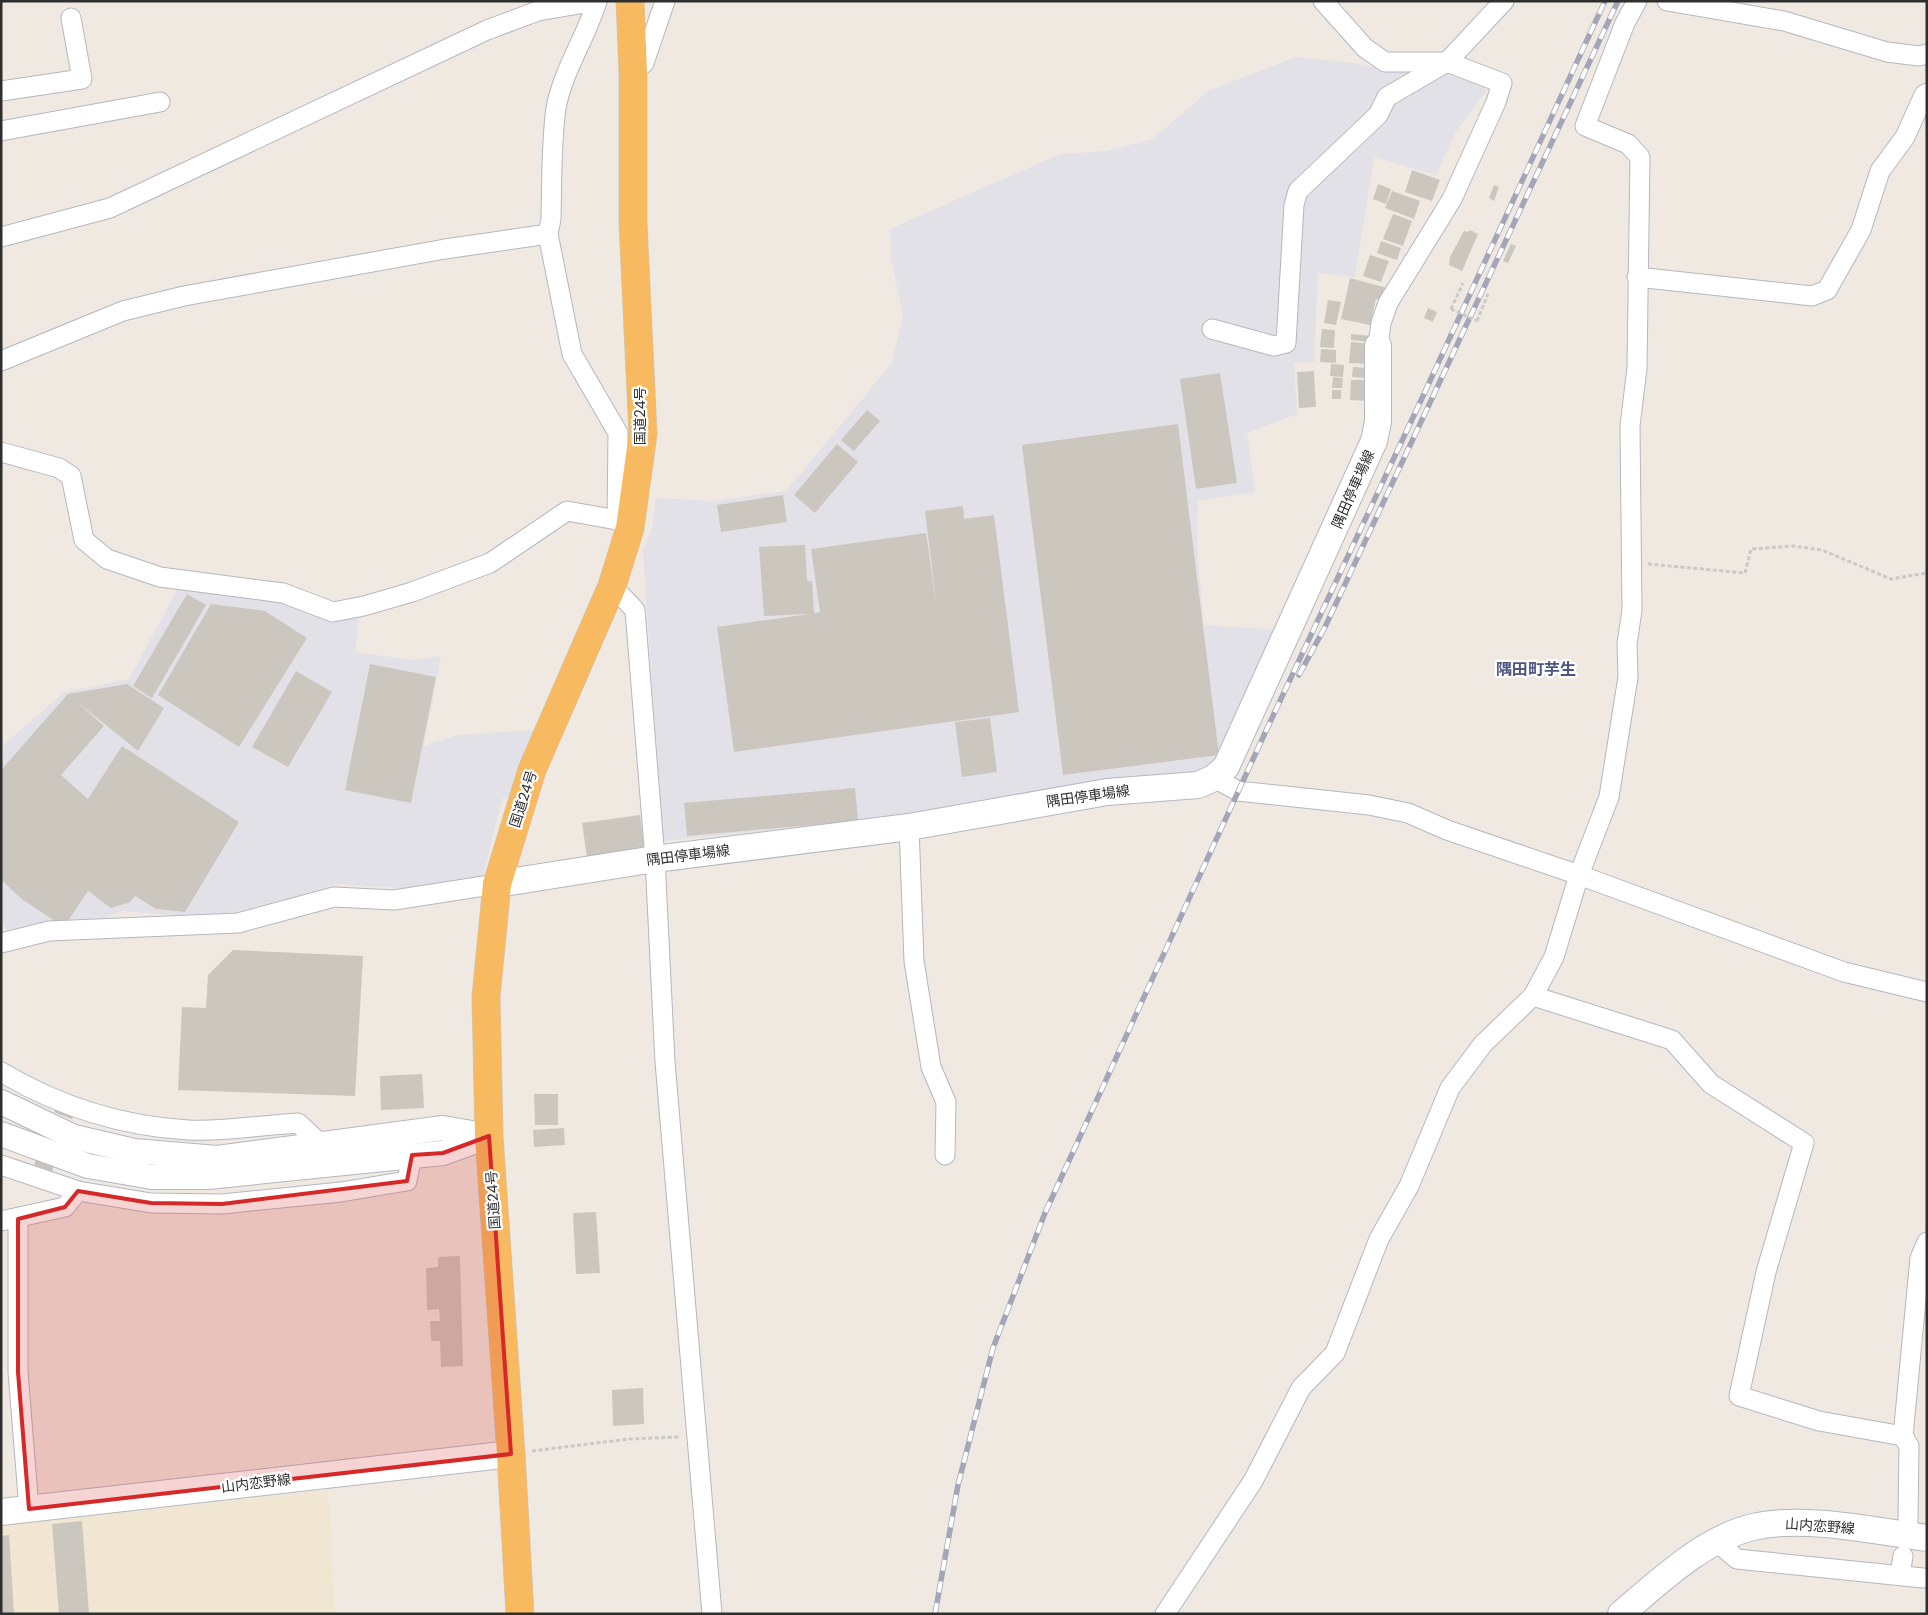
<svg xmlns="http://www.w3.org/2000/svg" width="1928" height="1615" font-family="Poppins,'Noto Sans JP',sans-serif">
	<rect width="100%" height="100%" fill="#efe9e1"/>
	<g fill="#e3e1e8">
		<path d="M1296,57l58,6 33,7 43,-6 50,18 7,8 -32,43 -19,42 -62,-18 -19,120 -37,-4 -4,89h-20l3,52 -50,19 8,59 -57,9 -1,48 7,76 76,5 -71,144 -167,15 -168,32 -212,20 -19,-290 9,-23 4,-30 57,3 73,-10 106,-128 11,-50 -12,-52 -1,-32 170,-75 46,-3 47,-12 55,-48z"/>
		<path d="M179,586l84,10 96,19 -4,37 59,8 27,-4 -17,90 34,-11 76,-5 -25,67 -7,2 -19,78 -83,11 -63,-4 -79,24 -60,9 -76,-6 -51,20 -61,1 -9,-9v-176l63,-55 65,-13z"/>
	</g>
	<path fill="#f0e6d1" d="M328,1490l7,124h-334v-88z"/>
	<g fill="#cbc7bf">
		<path d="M1412,170l28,10 -8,21 -27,-9z"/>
		<path d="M1378,184l13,5 -5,15 -13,-5z"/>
		<path d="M1494,185l5,2 -5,14 -5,-3z"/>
		<path d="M1392,191l28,10 -6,18 -29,-11z"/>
		<path d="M1393,214l19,7 -9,25 -20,-7z"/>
		<path d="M1470,230l8,4 -16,37 -13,-6 1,-8 14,-26 4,1z"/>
		<path d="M1381,241l20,7 -4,12 -20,-7z"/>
		<path d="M1511,244l5,2 -8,17 -5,-2z"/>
		<path d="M1370,255l19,6 -8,21 -18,-6z"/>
		<path d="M1350,278l37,10 -3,13 -8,-2 -6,26 -29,-6z"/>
		<path d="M1328,300l13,2 -5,23 -12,-2z"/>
		<path d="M1428,308l9,4 -4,10 -9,-4z"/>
		<path d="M1322,329l13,1 -1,18 -14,-1z"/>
		<path d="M1351,334l21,2 -1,6 -20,-2z"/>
		<path d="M1351,342l21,2 -2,20 -21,-1z"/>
		<path d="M1321,349l15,1v13l-16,-1z"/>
		<path d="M1331,364l13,1 -1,12 -13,-1z"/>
		<path d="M1353,367l16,1v10l-17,-1z"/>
		<path d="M1314,371l2,36 -17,1 -2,-36z"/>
		<path d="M1220,373l17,110 -41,6 -16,-110z"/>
		<path d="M1333,377l10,1 -1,10h-10z"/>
		<path d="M1351,380h18l-1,21 -18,-1z"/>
		<rect x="1332" y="390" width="9" height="9"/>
		<path d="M867,410l13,11 -26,30 -13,-11z"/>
		<path d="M1178,424l41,331 -156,20 -41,-330z"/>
		<path d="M837,444l21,18 -43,51 -21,-18z"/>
		<path d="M783,495l4,27 -66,10 -4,-27z"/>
		<path d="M963,506l1,13 30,-4 25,197 -285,40 -17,-125 92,-13 -45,2 -5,-69 46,-2 2,36h5l2,32 6,-1 -9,-63 115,-16 11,76 -12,-98z"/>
		<path d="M187,594l19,11 -54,93 -19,-12z"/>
		<path d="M211,604l54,7 42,27 -68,109 -81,-52z"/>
		<path d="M370,664l66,13 -25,126 -66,-13z"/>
		<path d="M296,671l36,21 -44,75 -36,-20z"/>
		<path d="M127,684l37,24 -26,43 -63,-51 29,26 -43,49 27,24 34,-53 117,76 -54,90 -29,-3 -21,-13 -5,6 -19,6 -23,-17 -24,36 -41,-27 -22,-20v-110l67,-76z"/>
		<path d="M990,718l7,54 -35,5 -7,-55z"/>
		<path d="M855,788l3,33 -171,15 -3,-33z"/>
		<path d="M640,815l5,35 -58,7 -5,-34z"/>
		<path d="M233,950l130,6 -8,140 -177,-6 4,-83 24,1 2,-33z"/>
		<path d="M422,1074l2,34 -43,2 -1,-34z"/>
		<path d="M534,1094h24v31h-23z"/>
		<path d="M564,1128l1,17 -31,2 -1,-17z"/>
		<path d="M596,1212l4,61 -24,1 -3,-61z"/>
		<path d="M460,1256l3,110 -22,1 -1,-26h-9l-1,-20h10l-1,-12 -12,1 -1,-42 12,-1v-10z"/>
		<path d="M643,1388l1,36 -31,2 -1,-36z"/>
		<path d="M82,1521l7,93h-30l-7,-90z"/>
		<path d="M9,1535l5,79h-13v-78z"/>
	</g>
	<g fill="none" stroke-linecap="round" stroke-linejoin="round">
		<path stroke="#c8c4bd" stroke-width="19" stroke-dasharray="19 9" stroke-linecap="butt" d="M43,1168l22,-57"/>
		<g stroke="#b4b7c1" stroke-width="21">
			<g id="minor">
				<path d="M597,1c-11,37 -34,69 -41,107 -5,35 -4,75 -5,111l-3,15 24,120 46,79 -1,87 10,6"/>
				<path d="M1323,1l42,47 20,14h62l55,21 -6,19 -44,97 -64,104 -7,20 -3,23"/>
				<path d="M1667,1l117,20 103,31 32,4 8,-2"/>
				<path d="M633,73l11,-10 21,-62"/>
				<path d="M1,91l81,-12 -11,-61"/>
				<path d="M1,131l159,-29"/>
				<path d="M1,237l109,-29 377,-178 51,-19 59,-10"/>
				<path d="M1637,277l175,19 15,-6 34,-60 19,-59 25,-34 19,-42 3,-2"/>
				<path d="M1212,329l62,17 12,-3 8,-138 4,-14 80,-76 9,-18 60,-35 57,-61"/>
				<path d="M1,361l122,-50 61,-15 261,-47 103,-15"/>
				<path d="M1,452l58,16 12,8 13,64 23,19 53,18 123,16 50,19 31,-6 48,-14 78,-29 77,-52 50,9"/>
				<path d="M612,586l23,24 20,249 10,203 47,552"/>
				<path d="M1214,778l24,13 131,14 39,8 39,17 132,45 265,97 83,20"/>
				<path d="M909,827l5,134 17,106 15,35 -1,53"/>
				<path d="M1,943l48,-12 189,-8 96,-26 60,3 103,-16"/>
				<path d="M1533,996l139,44 39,44 93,59 -38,129 -27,124 80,25 84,15 6,10 -1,75"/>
				<path d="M1,1072c59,35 119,54 187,58 33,2 75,-5 110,-7l24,22"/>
				<path d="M1,1165l77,26 73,12 71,1 119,-12 66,-11 5,-26"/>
				<path d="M18,1219v153l11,137"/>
				<path d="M1,1221l64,-14 13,-16"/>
				<path d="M1903,1436l17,-178 7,-16"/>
				<path d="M1717,1542l20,17 186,19"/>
				<path d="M1900,1575l3,-19"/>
				<path d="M1165,1614l88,-133 48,-93 34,-35 44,-114 30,-53 41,-98 33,-44 50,-48 21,-39 25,-82 30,-78 19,-120 -1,-33 5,-34 -2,-184 7,-58 3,-211 -12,-13 -43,-18 40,-103 12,-22"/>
			</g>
		</g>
		<g stroke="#b4b7c1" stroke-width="26">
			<g id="tertiary">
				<path d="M1,1102l73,35 60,14 83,7 226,-30 46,8"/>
				<path d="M1,1134l87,32 64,11h56l235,-24 44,-16"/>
			</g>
		</g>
		<g stroke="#b4b7c1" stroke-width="28">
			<g id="secondary">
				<path d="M497,884l158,-25 254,-32 198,-35 91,-7 16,-7 12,-11 148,-326 4,-19v-76"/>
				<path d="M1,1512l510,-58"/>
				<path d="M1621,1614c38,-32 82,-75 132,-87 51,-12 122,4 174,11"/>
			</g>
		</g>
		<g stroke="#c9c9c9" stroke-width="29">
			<path id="trunk" d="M520,1614l-9,-160 -22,-318 -3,-139 11,-113 35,-114 80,-184 18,-58 13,-94 -10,-211v-150l-3,-72"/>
		</g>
		<g stroke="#c9c9c9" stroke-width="3" stroke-dasharray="4 2.5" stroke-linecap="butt">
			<path d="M1451,309l12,-26"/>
			<path d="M1477,321l11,-27"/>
			<path d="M1648,564l97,9 6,-24 42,-3 29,4 69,29 36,-6"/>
			<path d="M532,1451l97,-12 51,-2"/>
		</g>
		<use href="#minor" stroke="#fff" stroke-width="19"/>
		<use href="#tertiary" stroke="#fff" stroke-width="24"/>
		<use href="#secondary" stroke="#fff" stroke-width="26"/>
		<use href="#trunk" stroke="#f8ba60" stroke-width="28"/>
		<g stroke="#a3a6b8" stroke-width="5.5">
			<g id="rail">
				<path d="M1299,675l26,-48 293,-626"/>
				<path d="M935,1614l23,-129 35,-137 52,-135 220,-480 158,-337 182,-395"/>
			</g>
		</g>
		<use href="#rail" stroke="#fff" stroke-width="4" stroke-dasharray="11" stroke-linecap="butt"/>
		<path stroke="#c9c9c9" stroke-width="3" stroke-dasharray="4 2.5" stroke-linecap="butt" d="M1451,309l26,12"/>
	</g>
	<path fill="#d62828" fill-opacity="0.2" stroke="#d62828" stroke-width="4" stroke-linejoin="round" d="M489,1136l22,318 -482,55 -11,-137v-153l47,-12 13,-16 73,12 71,1 185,-23 5,-26 31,-2z"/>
	<g text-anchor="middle" stroke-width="4.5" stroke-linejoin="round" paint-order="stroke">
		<g font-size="14" fill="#2e2e2e" stroke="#fff">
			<text transform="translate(640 416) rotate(-90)" y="5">国道24号</text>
			<text transform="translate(1353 489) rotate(-66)" y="5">隅田停車場線</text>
			<text transform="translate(1088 796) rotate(-8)" y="5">隅田停車場線</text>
			<text transform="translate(523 799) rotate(-72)" y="5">国道24号</text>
			<text transform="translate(688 855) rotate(-7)" y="5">隅田停車場線</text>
			<text transform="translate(493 1200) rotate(-94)" y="5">国道24号</text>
			<text transform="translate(256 1483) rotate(-7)" y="5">山内恋野線</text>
			<text transform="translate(1820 1526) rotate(4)" y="5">山内恋野線</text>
		</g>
		<g font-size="16" font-weight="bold" fill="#4d5680" stroke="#fff">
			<text x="1536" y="675">隅田町芋生</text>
		</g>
	</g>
	<rect width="1928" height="1615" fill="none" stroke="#2e2e2e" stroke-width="5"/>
</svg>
